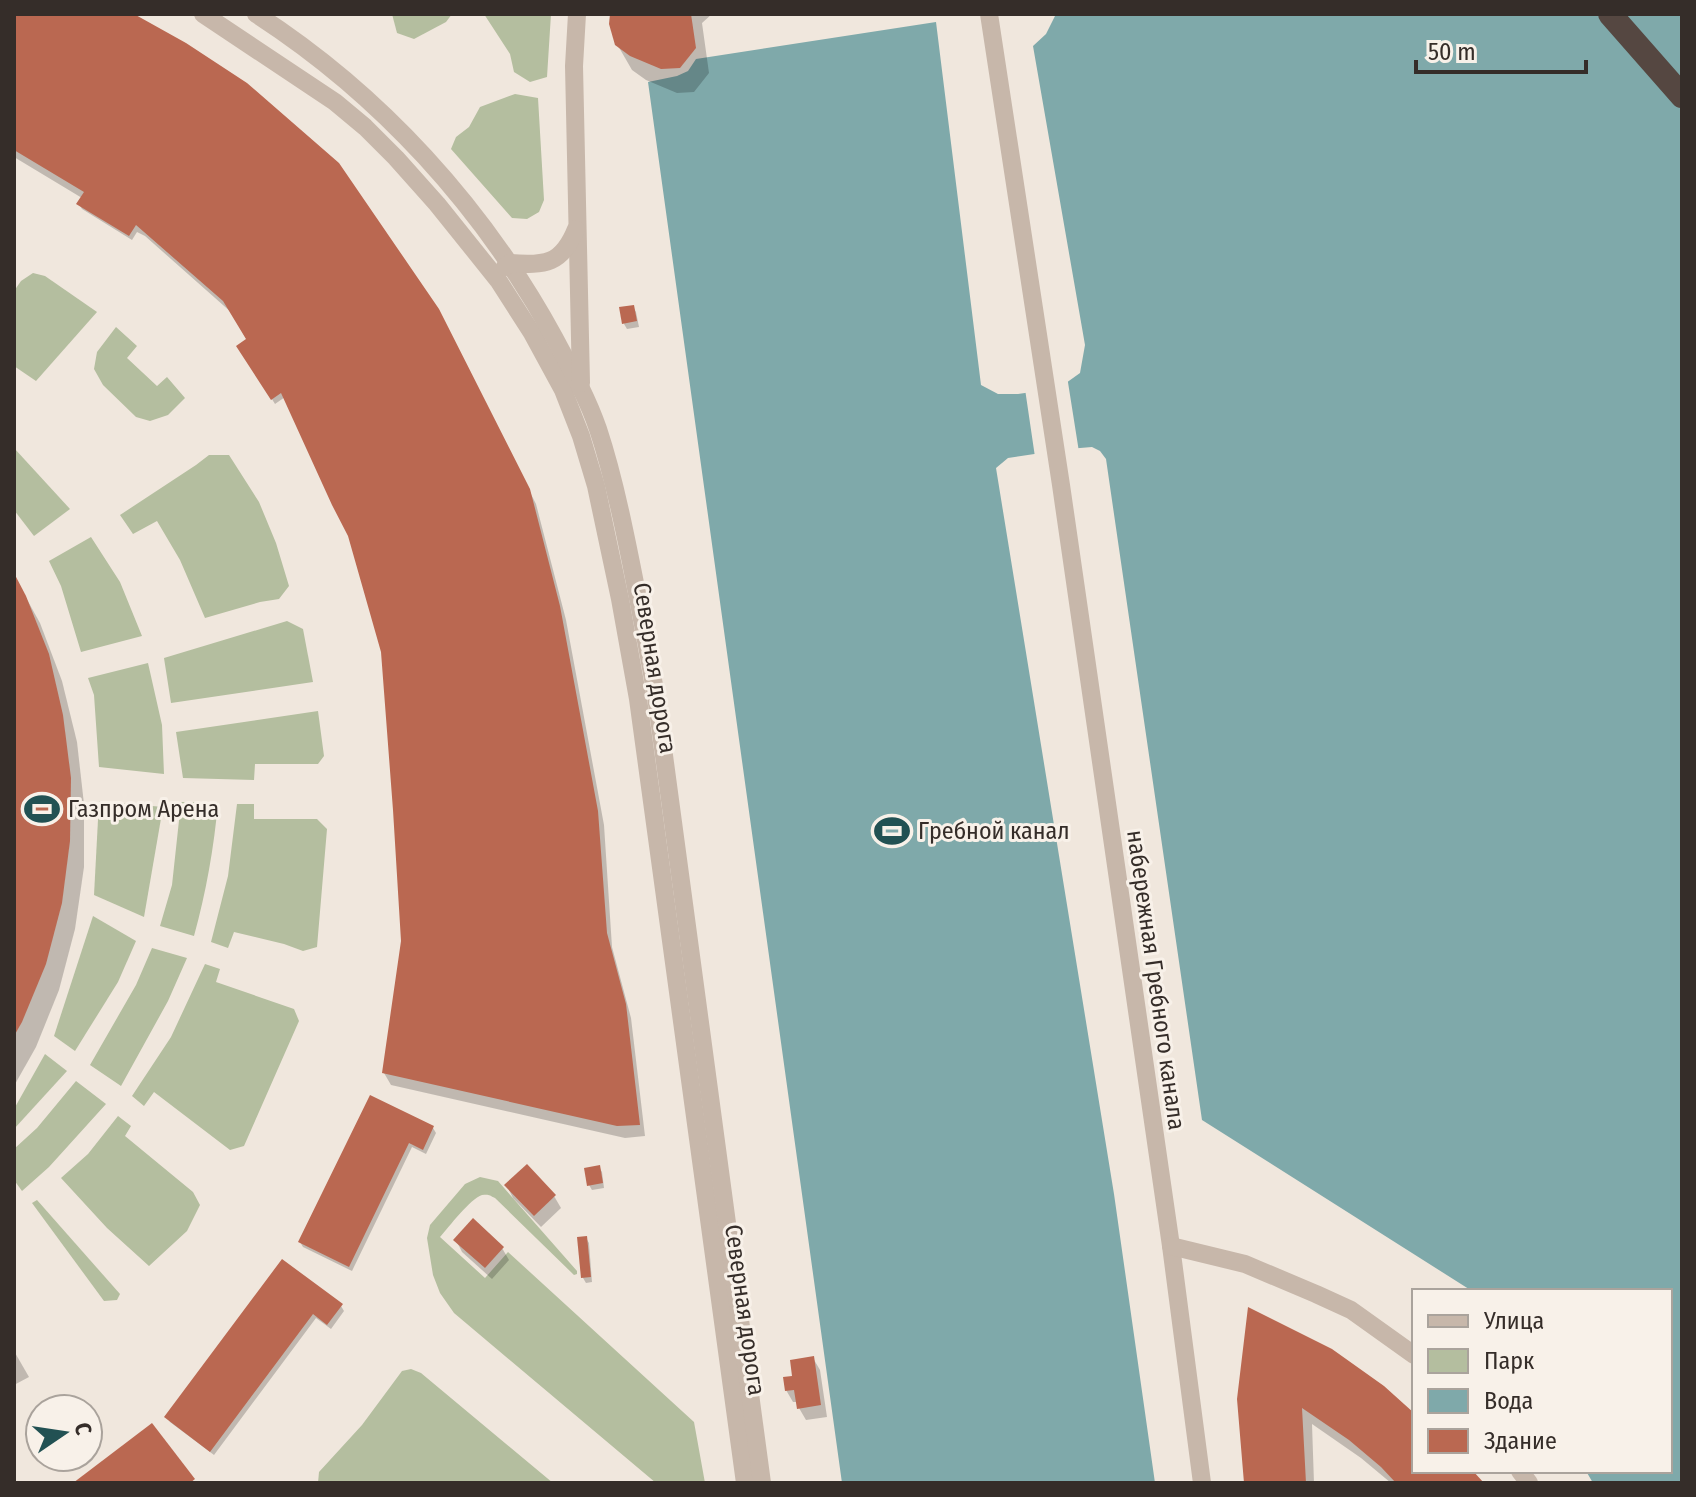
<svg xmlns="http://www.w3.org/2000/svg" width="1696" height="1497" font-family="'Fira Sans Condensed',sans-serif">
	<rect width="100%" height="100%" fill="#f0e7dd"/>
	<g fill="#b4be9f">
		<path d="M392,14h60l-6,8 -32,17 -17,-6z"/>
		<path d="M484,14h67l-4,63 -17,5 -16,-10 -4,-18z"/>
		<path d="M515,94l23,4 6,102 -5,12 -12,7 -15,-1 -61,-69 5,-12 13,-10 11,-20z"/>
		<path d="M33,273l12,3 52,36 -61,69 -22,-15v-75l7,-10z"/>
		<path d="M116,327l21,19 -10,12 30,28 10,-9 18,21 -17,17 -18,6 -14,-4 -33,-32 -9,-16 3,-17z"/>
		<path d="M14,448l56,61 -36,27 -20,-26z"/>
		<path d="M209,455h20l30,47 17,41 13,43 -10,13 -19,3 -55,16 -25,-58 -23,-39 -24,13 -13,-19 76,-50z"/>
		<path d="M91,537l29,45 22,54 -61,16 -20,-66 -12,-25z"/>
		<path d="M287,621l16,8 10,53 -142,21 -7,-45z"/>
		<path d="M148,663l14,62 2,49 -65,-7 -5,-72 -6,-17z"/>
		<path d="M318,711l6,45 -6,8h-63l-1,16 -71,-2 -7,-46z"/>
		<path d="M99,801l64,6 -19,110 -50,-22z"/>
		<path d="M181,802h37c-4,46 -12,90 -24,134l-34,-10 12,-41z"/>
		<path d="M237,804h17v15h63l10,10 -10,118 -14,4 -19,-7 -50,-12 -6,16 -17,-6 17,-66z"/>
		<path d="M93,916l43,25 -18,41 -43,69 -21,-15z"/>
		<path d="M152,948l35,10 -19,43 -47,85 -31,-21 46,-80z"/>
		<path d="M205,964l15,5 -4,13 78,27 5,12 -55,125 -14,4 -76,-58 -10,14 -12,-10 39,-59z"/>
		<path d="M45,1054l22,17 -53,58v-20z"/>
		<path d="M76,1081l30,23 -57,63 -27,24 -8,-11v-31l23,-21z"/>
		<path d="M118,1116l13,10 -6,10 68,56 7,13 -13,26 -38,35 -42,-38 -46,-50 27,-24z"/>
		<path d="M480,1177l18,4 79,90v3l-3,1 -79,-77c-6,-3 -6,-4 -13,-3 -12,4 -33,32 -42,42l45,41 23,-26 186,170 11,61h-49l-202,-170 -14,-20 -7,-18 -6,-37 3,-13 35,-41z"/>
		<path d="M37,1200l83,94 -3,6 -13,1 -72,-98z"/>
		<path d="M411,1369l10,4 132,110h-235l1,-11 43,-47 40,-54z"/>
	</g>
	<path fill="#7fa9aa" d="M1056,14h626v1469h-89l-7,-12h84v-180h-198l-270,-171 -96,-661 -6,-8 -8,-4 -24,2 -60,9 -12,10 118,726 41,289h-313l-194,-1401 29,-6 11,-5 8,-12 240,-37 45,363 17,9h20l41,-6 21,-15 5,-28 -52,-299 13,-12z"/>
	<path fill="#f0e7dd" d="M1067,376l12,76 -44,5 -10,-68 32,-5z"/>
	<g fill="#0003">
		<path d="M14,14h116l315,310 91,180 30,116 38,205 8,122 19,71 14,118 -20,2 -234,-53 -7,-12 19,-132 -20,-289 -33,-116 -65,-139 -10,7 -36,-58 21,18 -28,-51 -87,-77 -8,-4 -5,8 -50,-31 -3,-5 3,-6 -68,-41z"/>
		<path d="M612,14h100l-10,9 7,50 -15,19 -17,1 -31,-13 -14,-10 -15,-26z"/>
		<path d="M633,307l3,5 3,15 -12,2 -3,-5z"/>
		<path d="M14,576l26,47 22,58 15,61 7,62v63l-9,62 -16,61 -23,57 -22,39z"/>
		<path d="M371,1097l62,31 3,5 -10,21 -14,-7 -60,124 -49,-24 -3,-5z"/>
		<path d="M599,1167l3,5 2,16 -12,2 -3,-5z"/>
		<path d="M507,1186l47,10 7,12 -20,19 -28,-29z"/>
		<path d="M586,1238l3,5 3,39 -6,1 -3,-5z"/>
		<path d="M456,1240l46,8 7,12 -17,19 -30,-27z"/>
		<path d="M282,1262l59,44 3,5 -13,18 -15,-11 -102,137 -44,-33 -3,-5z"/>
		<path d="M14,1351l15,26 -15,8z"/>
		<path d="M813,1358l7,12 7,47 -21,3 -7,-12 -1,-6h-5l-7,-12z"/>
		<path d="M1239,1399l175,16v56h56l11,12h-90l-30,-25 -49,-34 2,59h-68z"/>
	</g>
	<g fill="#ba6851">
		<path d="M14,14h120l52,29 61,40 92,80 100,146 91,180 30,117 38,205 9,122 19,71 14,121 -23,1 -235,-53 19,-132 -8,-131 -12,-158 -33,-116 -16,-31 -51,-112 -10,7 -35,-54 10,-7 -23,-38 -87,-76 -7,11 -53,-32 8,-12 -70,-42z"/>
		<path d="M610,14h81l5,34 -16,20 -19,1 -31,-13 -15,-11 -6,-21z"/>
		<path d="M634,305l3,16 -15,3 -3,-17z"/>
		<path d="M14,573l12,23 23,58 14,61 8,63 -1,63 -8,62 -16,61 -24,58 -8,14z"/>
		<path d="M370,1095l64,31 -11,24 -14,-7 -60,124 -51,-25z"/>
		<path d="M527,1164l29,31 -22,21 -30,-31z"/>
		<path d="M600,1165l3,18 -16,3 -3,-18z"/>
		<path d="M473,1218l31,29 -19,21 -32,-28z"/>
		<path d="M587,1236l4,41 -10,1 -4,-41z"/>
		<path d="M282,1259l61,45 -16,21 -14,-11 -103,138 -46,-35z"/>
		<path d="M1248,1307l84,42 52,37 30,27v58h59l11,12h-88l-15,-16 -32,-27 -47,-32 4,75h-62l-7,-84z"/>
		<path d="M814,1356l7,49 -24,4 -3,-19 -9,1 -2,-14 9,-1 -2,-16z"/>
		<path d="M152,1423l43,56 -5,4h-117z"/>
	</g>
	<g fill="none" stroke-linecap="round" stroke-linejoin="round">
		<g stroke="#c7b7aa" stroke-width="18">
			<path d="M203,14l132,88 30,25 31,31 41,46 61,76 34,53 31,57 18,46 15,50 24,113 18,100 107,784"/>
			<path d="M256,14c124,80 227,193 298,323 16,30 33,60 44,92 11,33 19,67 26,100 12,56 22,111 32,167l106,787"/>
			<path d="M577,14l-3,52 7,317"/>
			<path d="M989,14l72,471 110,761 31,237"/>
			<path d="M505,267l5,-4c35,3 52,1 66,-34"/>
			<path d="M1171,1246l74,18 71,30 35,16 63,45"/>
			<path d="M1520,1471l9,12"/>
		</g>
		<path stroke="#554741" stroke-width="24" d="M1610,14l72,82"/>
	</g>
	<defs>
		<g id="stadium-bare" transform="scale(2.76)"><path d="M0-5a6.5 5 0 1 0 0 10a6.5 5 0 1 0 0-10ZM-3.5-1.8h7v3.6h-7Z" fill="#225153" stroke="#f8f1e9" stroke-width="2.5" paint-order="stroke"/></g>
	</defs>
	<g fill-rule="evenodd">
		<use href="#stadium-bare" x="42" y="809"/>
		<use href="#stadium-bare" x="892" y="831"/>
	</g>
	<g text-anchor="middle" stroke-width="6" stroke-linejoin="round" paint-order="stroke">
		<g font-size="24" fill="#352d29" stroke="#f8f1e9">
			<text transform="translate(655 668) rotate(81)" y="8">Северная дорога</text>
			<text transform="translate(1156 980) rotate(82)" y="8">набережная Гребного канала</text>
			<text transform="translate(745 1310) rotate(82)" y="8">Северная дорога</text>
		</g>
		<g font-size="24" fill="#352d29" stroke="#f8f1e9" text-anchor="start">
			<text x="68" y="817">Газпром Арена</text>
			<text x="918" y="839">Гребной канал</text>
		</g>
	</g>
	<rect width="1696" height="1497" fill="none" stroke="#352d29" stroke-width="32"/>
	<rect x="1412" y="1289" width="260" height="184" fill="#f8f1e9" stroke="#aaa39c" stroke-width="2"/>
	<rect x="1428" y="1315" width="40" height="12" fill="#c7b7aa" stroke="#aaa39c" stroke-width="2"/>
	<text x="1484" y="1329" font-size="24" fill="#352d29">Улица</text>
	<rect x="1428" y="1349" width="40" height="24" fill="#b4be9f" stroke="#aaa39c" stroke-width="2"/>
	<text x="1484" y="1369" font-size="24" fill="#352d29">Парк</text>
	<rect x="1428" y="1389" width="40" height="24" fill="#7fa9aa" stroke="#aaa39c" stroke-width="2"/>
	<text x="1484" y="1409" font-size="24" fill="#352d29">Вода</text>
	<rect x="1428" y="1429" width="40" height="24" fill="#ba6851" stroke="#aaa39c" stroke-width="2"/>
	<text x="1484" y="1449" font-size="24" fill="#352d29">Здание</text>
	<g transform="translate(64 1433) rotate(77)"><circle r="38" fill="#f8f1e9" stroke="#aaa39c" stroke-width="2"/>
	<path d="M0-6L14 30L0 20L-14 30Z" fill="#225153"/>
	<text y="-12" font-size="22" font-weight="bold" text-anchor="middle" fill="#352d29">С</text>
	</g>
	<path d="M1416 60v12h170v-12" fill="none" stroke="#352d29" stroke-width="4"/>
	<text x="1428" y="60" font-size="24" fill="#352d29" stroke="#f8f1e9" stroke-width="6" paint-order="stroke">50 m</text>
</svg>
